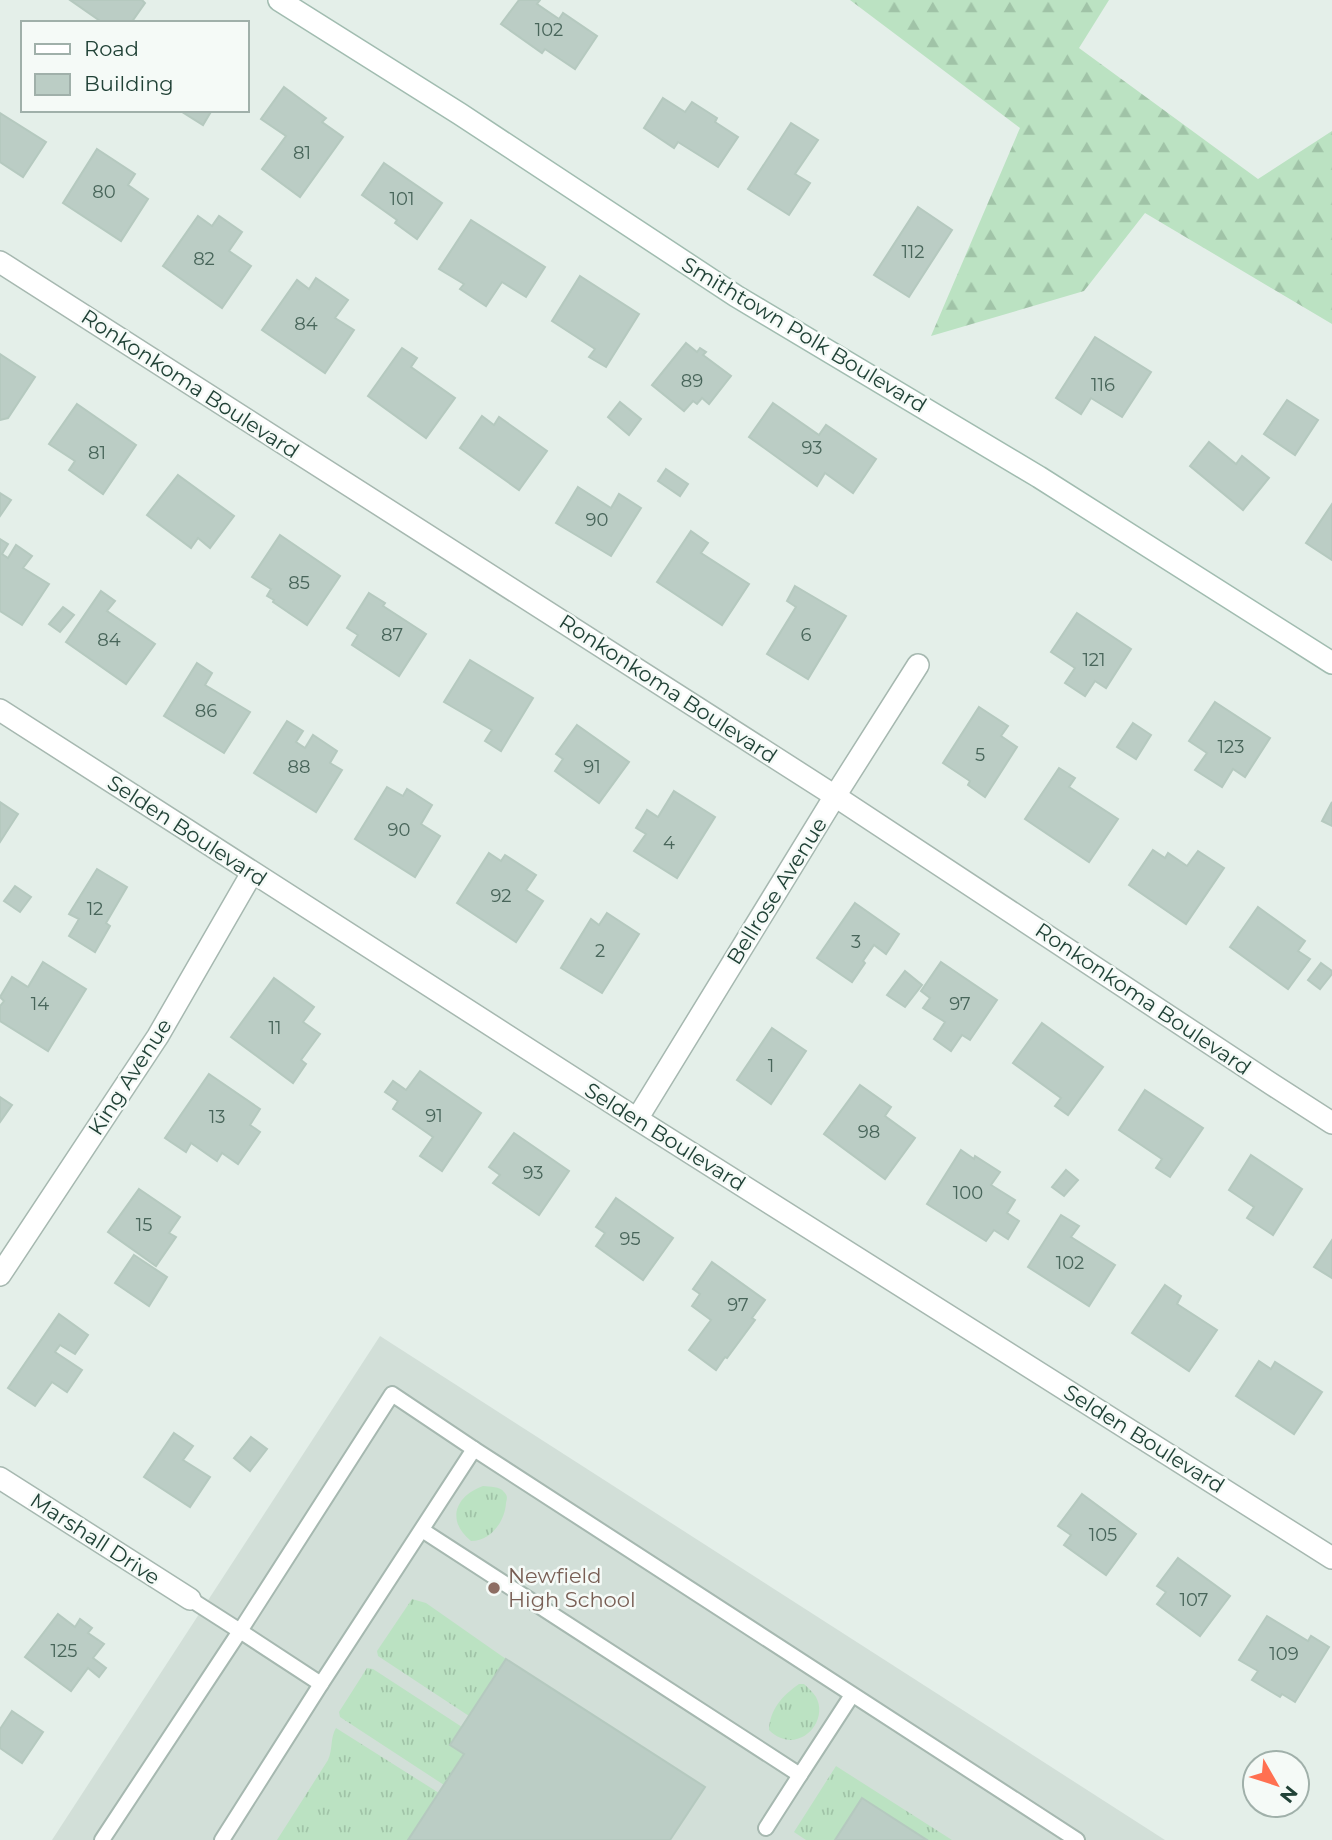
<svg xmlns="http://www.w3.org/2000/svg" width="1332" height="1840" font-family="Montserrat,sans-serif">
	<defs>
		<pattern id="grass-tufts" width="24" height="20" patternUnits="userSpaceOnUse" patternTransform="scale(1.75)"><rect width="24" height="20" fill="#bbe2c2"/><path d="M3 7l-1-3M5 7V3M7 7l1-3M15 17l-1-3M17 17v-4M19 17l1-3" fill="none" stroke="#a0c3a7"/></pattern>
		<pattern id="forest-firs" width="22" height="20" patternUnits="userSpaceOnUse" patternTransform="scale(1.75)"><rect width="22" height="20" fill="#bbe2c2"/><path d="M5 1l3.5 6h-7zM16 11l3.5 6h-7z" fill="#a0c3a7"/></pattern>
	</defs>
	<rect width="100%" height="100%" fill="#e4efe9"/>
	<path fill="#d2dfd8" d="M380,1336l785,504h-1113z"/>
	<g fill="url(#grass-tufts)">
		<path d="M483,1486c7,1 17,0 21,6 4,4 3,6 2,11 -1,18 -15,38 -35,38 -25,-20 -16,-45 12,-55z"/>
		<path d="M412,1599l14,4 80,56 -37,57 -91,-60 -1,-5z"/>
		<path d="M367,1668l6,1 89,58 -12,18 14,9 -20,31 -104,-68 -1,-5z"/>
		<path d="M799,1684h5c4,4 9,8 12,13 14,26 -20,60 -47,33 1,-21 13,-34 30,-46z"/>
		<path d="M336,1728l103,65 -31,47h-131l51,-80c5,-11 2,-22 8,-32z"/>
		<path d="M836,1766l116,74h-25l-65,-42 -27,42h-29l-12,-8z"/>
	</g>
	<path fill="url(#forest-firs)" d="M850,0h259l-30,48 179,131 74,-48v193l-187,-111 -61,78 -153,45 89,-208z"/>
	<g fill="#bbcdc5" stroke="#b5c9bf" stroke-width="2">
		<path d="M70,0h72l3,3 -14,20h-28z"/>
		<path d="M519,0h21l-3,4 22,15 4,-6 34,23 -22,33 -30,-20 -3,4 -41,-29z"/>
		<path d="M284,87l42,31 -4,4 21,15 -43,60 -38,-28 24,-33 -25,-17z"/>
		<path d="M663,98l22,14 7,-10 25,16 -2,4 23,15 -20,30 -40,-25 -4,6 -30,-20z"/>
		<path d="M179,110h33l-9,15z"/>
		<path d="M0,113l46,29 -23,35 -23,-15z"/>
		<path d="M791,123l27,17 -23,34 15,9 -21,32 -41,-26z"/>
		<path d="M97,149l38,25 -7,11 20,14 -27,42 -58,-38z"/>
		<path d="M384,163l58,40 -25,36 -22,-16 2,-3 -35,-25z"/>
		<path d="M918,207l34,23 -43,67 -35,-22z"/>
		<path d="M198,216l14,10 7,-10 23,16 -13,19 22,15 -29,42 -59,-42z"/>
		<path d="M471,220l74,47 -19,30 -24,-15 -16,24 -26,-17 4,-5 -25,-15z"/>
		<path d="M580,276l59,38 -33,53 -17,-10 6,-8 -43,-28z"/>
		<path d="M316,278l32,22 -13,18 19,12 -29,43 -63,-43 35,-50 12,9z"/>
		<path d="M1095,337l56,35 -29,45 -31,-19 -10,16 -25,-16z"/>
		<path d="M686,343l11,9 3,-4 6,4 -3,3 28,21 -22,28 -7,-6 -5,6 -4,-3 -9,10 -32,-26z"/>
		<path d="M402,348l15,10 -6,9 44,31 -29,40 -58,-42z"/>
		<path d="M0,354l35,23 -27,41 -8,2z"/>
		<path d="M1287,400l31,20 -23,35 -31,-21z"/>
		<path d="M620,402l21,17 -12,16 -21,-18z"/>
		<path d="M773,403l46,32 7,-10 50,34 -23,34 -28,-20 -8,13 -68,-49z"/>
		<path d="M77,404l59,41 -33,49 -34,-24 6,-9 -26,-17z"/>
		<path d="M482,416l12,9 5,-8 48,34 -28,39 -59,-42z"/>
		<path d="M1209,442l27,22 6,-8 27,22 -26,32 -53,-44z"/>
		<path d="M666,469l22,15 -8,12 -22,-15z"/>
		<path d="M178,475l56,41 -24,32 -12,-10 -7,10 -44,-33z"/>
		<path d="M578,487l33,21 8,-14 22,14 -30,48 -55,-33z"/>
		<path d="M0,493l11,7 -11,16z"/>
		<path d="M1332,504v56l-26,-17z"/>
		<path d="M691,531l17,12 -7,10 48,31 -27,41 -65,-43z"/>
		<path d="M280,535l60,41 -33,49 -34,-23 1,-2 -7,-4 4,-7 -19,-12z"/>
		<path d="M0,539l8,5 -6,10 6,4 8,-13 16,11 -9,12 26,16 -27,41 -22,-14z"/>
		<path d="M795,586l51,30 -38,63 -41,-25 29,-47 -9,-6z"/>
		<path d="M101,591l14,10 -8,10 48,33 -29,40 -60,-42z"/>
		<path d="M369,593l16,10 -2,3 43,28 -27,42 -47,-31 6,-10 -11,-7z"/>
		<path d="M63,607l11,8 -14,17 -11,-8z"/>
		<path d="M1077,613l54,36 -25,39 -11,-7 -10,15 -20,-13 10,-15 -24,-16z"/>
		<path d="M470,660l63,38 -32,53 -16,-10 7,-11 -48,-28z"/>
		<path d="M197,663l15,10 -7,12 45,27 -26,41 -60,-37z"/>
		<path d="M1215,702l55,36 -25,39 -12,-8 -11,18 -27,-17 12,-17 -18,-12z"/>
		<path d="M979,707l29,19 -7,10 16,11 -32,50 -17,-12 2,-4 -27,-18z"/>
		<path d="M287,721l16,10 -7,11 9,6 8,-13 24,16 -7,12 12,7 -26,42 -62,-39z"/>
		<path d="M1133,723l18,12 -15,24 -19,-12z"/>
		<path d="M577,725l52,37 -30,41 -44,-32 8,-12 -7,-5z"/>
		<path d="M1059,768l16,10 -6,9 49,32 -29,43 -64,-43z"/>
		<path d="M387,787l16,9 4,-7 25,16 -11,19 19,12 -25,41 -60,-38z"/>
		<path d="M674,791l41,26 -38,61 -43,-27 12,-17 -10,-6 11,-18 11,7z"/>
		<path d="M0,802l18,12 -18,28z"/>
		<path d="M1332,802v24l-10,-5z"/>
		<path d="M1153,850l12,8 3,-5 19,13 11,-15 26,17 -38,56 -57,-39z"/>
		<path d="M489,853l12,8 4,-6 31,20 -10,15 17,11 -27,41 -59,-39z"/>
		<path d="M97,869l30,18 -21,36 4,3 -15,26 -26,-16 10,-17 -10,-5z"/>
		<path d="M15,886l16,11 -11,15 -16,-11z"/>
		<path d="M855,903l44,31 -13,20 -12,-9 -11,16 2,2 -13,19 -35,-24z"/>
		<path d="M1258,907l47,34 -7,10 12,8 -22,30 -58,-42z"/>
		<path d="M607,913l32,21 -37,59 -41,-25 30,-49 8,6z"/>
		<path d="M43,962l43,27 -38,62 -48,-30v-15l4,-5 -4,-4 12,-20 16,10z"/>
		<path d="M941,962l56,38 -27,40 -8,-5 -11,16 -17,-12 11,-17 -22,-14 7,-10 -9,-7z"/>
		<path d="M1321,963l11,8v3l-12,15 -12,-9z"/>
		<path d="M905,971l17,14 -17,22 -18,-12z"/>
		<path d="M274,978l40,29 -11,15 17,12 -19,26 5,4 -13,19 -62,-46z"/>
		<path d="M1042,1023l61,44 -35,48 -13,-9 6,-8 -48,-35z"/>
		<path d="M772,1028l34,23 -35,53 -34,-24z"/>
		<path d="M420,1071l61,42 -39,58 -22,-15 13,-19 -40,-28 5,-8 -13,-9 8,-11 13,9z"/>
		<path d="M209,1074l51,35 -10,16 10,7 -22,32 -16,-11 -5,8 -26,-18 -5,9 -21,-14z"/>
		<path d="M860,1085l31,22 -6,9 30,22 -30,41 -61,-45z"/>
		<path d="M1145,1090l58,38 -33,49 -14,-9 6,-9 -43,-29z"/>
		<path d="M0,1097l12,8 -12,17z"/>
		<path d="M514,1133l55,38 -30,44 -46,-32 7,-8 -11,-8z"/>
		<path d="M961,1150l13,9 1,-3 25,16 -9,13 24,15 -8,13 12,8 -11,18 -14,-9 -8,11 -59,-37z"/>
		<path d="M1251,1155l51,34 -29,46 -26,-17 7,-11 -25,-17z"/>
		<path d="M1066,1170l12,10 -14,16 -12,-9z"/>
		<path d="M139,1189l41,28 -11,16 7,4 -20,29 -48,-34z"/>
		<path d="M616,1198l57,40 -30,42 -47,-34 9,-13 -9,-6z"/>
		<path d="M1061,1215l18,11 -8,11 44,28 -26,41 -61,-39z"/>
		<path d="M1332,1240v38l-18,-11z"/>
		<path d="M134,1255l33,22 -18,29 -34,-23z"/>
		<path d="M712,1262l53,38 -13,18 3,2 -28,38 -2,-1 -9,13 -27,-20 22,-30 -19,-14 8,-12 -7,-5z"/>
		<path d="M1165,1285l16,11 -4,8 40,26 -28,41 -57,-38z"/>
		<path d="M59,1314l29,21 -13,19 -15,-9 -5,7 27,18 -15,22 -15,-10 -17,24 -27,-18z"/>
		<path d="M1259,1361l12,8 4,-7 47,30 -28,42 -58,-38z"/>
		<path d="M174,1433l19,13 -10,14 27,17 -20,30 -46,-30z"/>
		<path d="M251,1437l16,12 -17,22 -16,-13z"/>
		<path d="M1082,1494l54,40 -30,41 -42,-30 7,-10 -13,-9z"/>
		<path d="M1178,1558l52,38 -30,40 -43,-32 9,-12 -9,-6z"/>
		<path d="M58,1614l17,13 5,-8 12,9 -4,5 16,11 -11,14 13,10 -7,9 -11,-9 -17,23 -46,-34z"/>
		<path d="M1267,1616l41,25 3,-5 18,11 -34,55 -13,-8 -2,3 -28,-17 6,-9 -19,-11z"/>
		<path d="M506,1659l199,128 -35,53h-262l56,-86 -14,-9z"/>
		<path d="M12,1711l31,21 -21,31 -22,-15v-19z"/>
		<path d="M862,1798l65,42h-92z"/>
	</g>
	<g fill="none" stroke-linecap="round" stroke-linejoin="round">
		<g stroke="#a6b8b0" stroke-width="18">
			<g id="lane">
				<path d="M474,1449l603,391"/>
				<path d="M422,1530l378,245 52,-80"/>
				<path d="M190,1599l50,32 152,-237 82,55 -153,235 -99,156"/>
				<path d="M766,1828l34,-53"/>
				<path d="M102,1840l138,-209 81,53"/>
			</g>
		</g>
		<g stroke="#a6b8b0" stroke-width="24">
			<g id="street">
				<path d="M0,262l835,534 438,289 59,38"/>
				<path d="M0,710l637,409 695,439"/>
				<path d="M637,1119l198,-323 83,-131"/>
				<path d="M0,1275l158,-239 94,-163"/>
				<path d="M0,1478l190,121"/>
			</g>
		</g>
		<g stroke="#a1bcb0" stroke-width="24">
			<path id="secondary" d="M279,0l181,114 276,182 303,181 293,186"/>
		</g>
		<use href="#lane" stroke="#fff" stroke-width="14"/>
		<use href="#street" stroke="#fff" stroke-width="21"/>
		<use href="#secondary" stroke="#fff" stroke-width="21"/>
	</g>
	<circle fill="#8d6e63" stroke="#f5faf7" stroke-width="2.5" cx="494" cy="1588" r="7"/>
	<g text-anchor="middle" stroke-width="5" stroke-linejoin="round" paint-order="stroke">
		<g font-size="18" fill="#48655a">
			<text x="549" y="36">102</text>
			<text x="302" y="159">81</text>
			<text x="104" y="198">80</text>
			<text x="402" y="205">101</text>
			<text x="913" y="258">112</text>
			<text x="204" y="265">82</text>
			<text x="306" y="330">84</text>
			<text x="692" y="387">89</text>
			<text x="1103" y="391">116</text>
			<text x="812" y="454">93</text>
			<text x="97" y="459">81</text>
			<text x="597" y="526">90</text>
			<text x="299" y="589">85</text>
			<text x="392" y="641">87</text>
			<text x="806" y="641">6</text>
			<text x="109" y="646">84</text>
			<text x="1094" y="666">121</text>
			<text x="206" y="717">86</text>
			<text x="1231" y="753">123</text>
			<text x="980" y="761">5</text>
			<text x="299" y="773">88</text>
			<text x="592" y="773">91</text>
			<text x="399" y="836">90</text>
			<text x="669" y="849">4</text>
			<text x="501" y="902">92</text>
			<text x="95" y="915">12</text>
			<text x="856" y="948">3</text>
			<text x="600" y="957">2</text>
			<text x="40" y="1010">14</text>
			<text x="960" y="1010">97</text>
			<text x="275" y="1034">11</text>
			<text x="771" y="1072">1</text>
			<text x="434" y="1122">91</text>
			<text x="217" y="1123">13</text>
			<text x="869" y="1138">98</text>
			<text x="533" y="1179">93</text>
			<text x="968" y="1199">100</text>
			<text x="144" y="1231">15</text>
			<text x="630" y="1245">95</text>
			<text x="1070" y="1269">102</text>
			<text x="738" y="1311">97</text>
			<text x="1103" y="1541">105</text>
			<text x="1194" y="1606">107</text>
			<text x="64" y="1657">125</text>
			<text x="1284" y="1660">109</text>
		</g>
		<g font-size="21" fill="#214237" stroke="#f5faf7">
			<text transform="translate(804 335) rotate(31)" y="7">Smithtown Polk Boulevard</text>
			<text transform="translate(190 384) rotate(33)" y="7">Ronkonkoma Boulevard</text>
			<text transform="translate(668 689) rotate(33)" y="7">Ronkonkoma Boulevard</text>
			<text transform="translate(187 831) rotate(33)" y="7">Selden Boulevard</text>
			<text transform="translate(777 891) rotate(-58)" y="7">Bellrose Avenue</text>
			<text transform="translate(1143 999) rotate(34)" y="7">Ronkonkoma Boulevard</text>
			<text transform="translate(130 1077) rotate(-57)" y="7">King Avenue</text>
			<text transform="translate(665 1137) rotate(32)" y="7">Selden Boulevard</text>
			<text transform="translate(1144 1439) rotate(32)" y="7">Selden Boulevard</text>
			<text transform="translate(95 1539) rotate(33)" y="7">Marshall Drive</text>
		</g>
		<g font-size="21" fill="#785e54" stroke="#f5faf7" text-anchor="start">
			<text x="508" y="1583">Newfield<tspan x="508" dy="24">High School</tspan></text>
		</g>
	</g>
	<rect x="21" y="21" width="228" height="91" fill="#f5faf7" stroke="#a0b0aa" stroke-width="2"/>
	<rect x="35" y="44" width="35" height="10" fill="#ffffff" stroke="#a0b0aa" stroke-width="2"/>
	<text x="84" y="56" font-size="21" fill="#214237">Road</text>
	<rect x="35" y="74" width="35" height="21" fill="#bbcdc5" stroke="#a0b0aa" stroke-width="2"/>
	<text x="84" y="91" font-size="21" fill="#214237">Building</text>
	<g transform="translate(1276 1784) rotate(129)"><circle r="33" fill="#f5faf7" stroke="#a0b0aa" stroke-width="2"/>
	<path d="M0-5L12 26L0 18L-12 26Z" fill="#ff7051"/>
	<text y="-10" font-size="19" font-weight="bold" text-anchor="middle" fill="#214237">N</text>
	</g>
</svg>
